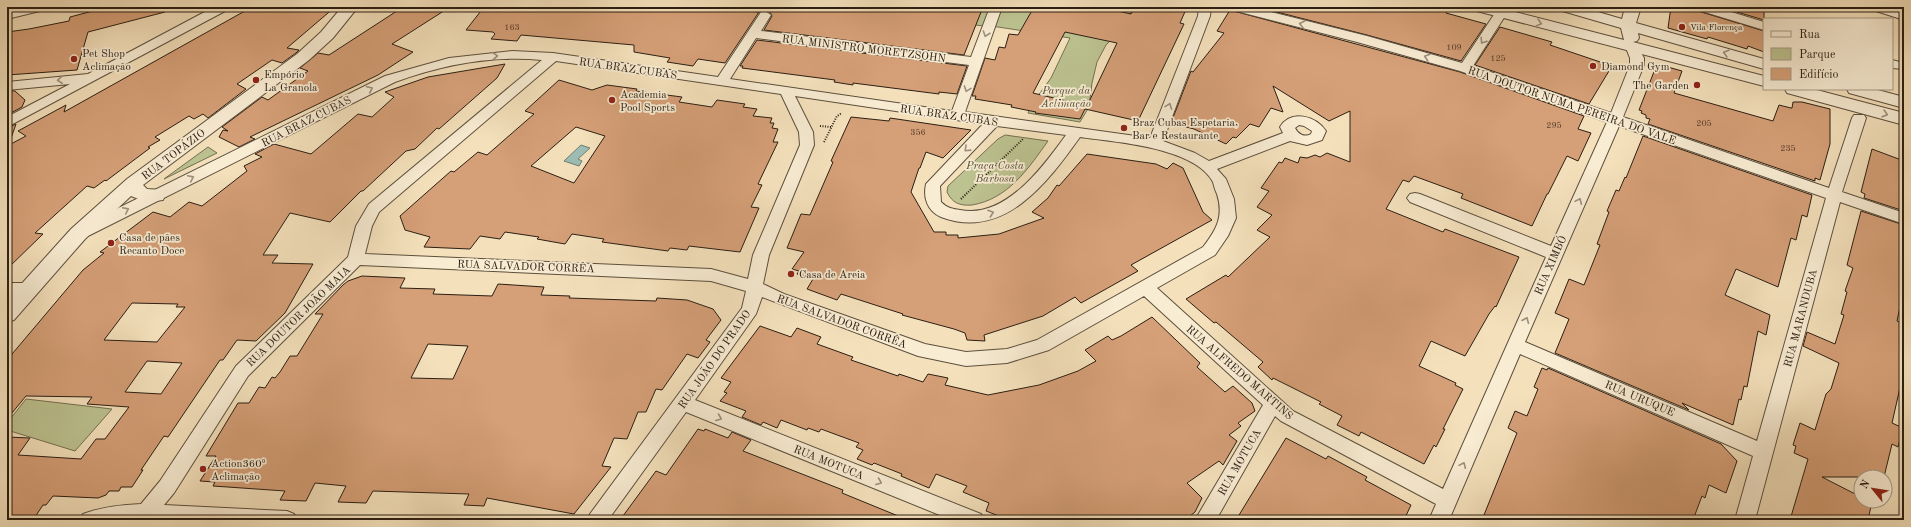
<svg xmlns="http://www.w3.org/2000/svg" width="1911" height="527" font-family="'Old Standard TT',serif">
	<rect width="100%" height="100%" fill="#f4e1bc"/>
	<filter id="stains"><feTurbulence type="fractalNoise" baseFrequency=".005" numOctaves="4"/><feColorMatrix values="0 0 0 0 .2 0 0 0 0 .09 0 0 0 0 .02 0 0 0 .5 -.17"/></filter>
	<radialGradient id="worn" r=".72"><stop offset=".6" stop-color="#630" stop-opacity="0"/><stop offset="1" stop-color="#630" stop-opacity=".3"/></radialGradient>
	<g fill="#bcc290" stroke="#747052">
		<path d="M761,7h372l-5,13 -13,16 -9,9 -9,17 -5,21 -3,24 -9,15 -52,-9 4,-9 19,-26 19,-40 -72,-11z"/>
		<path d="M1005,135l43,6c-20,28 -40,58 -76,64 -12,1 -20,-2 -25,-13l1,-6 50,-47z"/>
		<path d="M208,147l9,6 -53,26z"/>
		<path d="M26,399l86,10 -37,42 -68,-21v-7z"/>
	</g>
	<path fill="#9cbdb4" stroke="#6f7d74" d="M581,145l9,3 -12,11 4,2 -3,5 -15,-5z"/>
	<g fill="#d59f77" stroke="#2b1e13" fill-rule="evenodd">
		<path d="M108,7h57v5l-77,20 -11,38 -70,5v-43l22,-3 40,-8 1,-4z"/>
		<path d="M252,7h83l-48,41 12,2 -3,3 -14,10 -10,-3 -35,24 9,5 -38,29 -5,-4 -9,5 -5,-3 -34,21 5,3 -12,7 2,1 -44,33 -1,-1 -11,8 -7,-2 -52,47 8,1 -36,35v-123l19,-10 -8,-5 48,-26 -2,7z"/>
		<path d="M403,7h47l-58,37 21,8 -35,23 -128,62 5,2 -16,8 -20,-10 4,-7 5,1 -6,-4 40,-30 6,3 40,-29 -8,-3 18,-15 11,2z"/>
		<path d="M484,7h128l22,3 2,-3h69l54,5 -34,51 -27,-4 -5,7 -26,-4 3,-4 -36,-6v-7l-113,-10 -4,6 -26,-2 4,-5 -2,-2 -27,-2z"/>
		<path d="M771,7h212l-19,48 -200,-25 8,-14 -2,-4z"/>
		<path d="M1034,7h66l31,7 4,-7h52l-7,16 4,1 -46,97 -53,-12 -5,10 -45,-6 1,-1 -25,-5 1,-2 -37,-6 1,-3h-4l13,-38 10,2 4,-13 6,1 4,-14 9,1zM1065,32l52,11 -30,63 -54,-13z"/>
		<path d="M1257,7h177l13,3 -1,3 40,11 -25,37 -94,-26z"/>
		<path d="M1671,7h24l3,4 66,20v21l-16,-6 -1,3 -39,-12 -1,2 -39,-11z"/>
		<path d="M1720,7h44v13z"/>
		<path d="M1230,10l230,62 124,44 -6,13 13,4 -13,28 -11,-5 -19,38h-1l-15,32 -71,-28 2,-4 -49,-18 -5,6 -6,-2 -17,29 57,23 2,-3 74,28 -23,50 -1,-1 -6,8 -24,42 -34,-15 -12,25 37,17 -1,2 8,4 -20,40h2l-9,18 -2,-2 -10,19 -63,-32 -2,4 -22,-11 5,-9 -23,-12 2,-2 -48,-24 -1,2 -14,-13 5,-5 -47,-40 -2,1 -28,-24 40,-24 2,2 42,-40 -13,-7 15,-15 -15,-8 12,-16 -8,-3 18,-26 3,1 3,-5 13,5 2,-6 7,1 8,-3 5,2 7,-4 23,9v-51l-21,10 -56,-35 10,26 -12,-4 -12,19 -9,-3 -14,14 -3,-1 -7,7 -32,-15 -23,-6 20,-52 2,1 31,-39 -7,-2z"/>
		<path d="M1500,27l52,15 -2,3 62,21 -23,38 -114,-39z"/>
		<path d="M757,40l210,26 -10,28 -18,-2v2l-86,-11v2l-19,-3 1,-2 -93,-12 1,-2h-3z"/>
		<path d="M505,64l-8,14 -58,51 -2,-1 -22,21 -9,2 -43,40h-2l-31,31 -40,-9 -27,42h15l-6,8 41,1 -28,49 -29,28 -19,-1 -14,20h-3l-52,77 -4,-1 -23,34h2l-11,17h-11l-2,4h-10l-3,4 -8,3 -45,-2 -7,9h-3l-10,15h-26v-83l23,1 -12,17 63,4 15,-20h9l24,-32 -42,-3 5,-7 -66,-1 -19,23v-59l76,-90 21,-17 -4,-1 53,-40 17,5 19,-15 13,4 45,-35 -3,-5 18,-9 -7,-3 19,-10 37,10 47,-40 14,3 22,-20 -9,-5 43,-15zM132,303l46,1 -2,3h9l-28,35 -53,-2zM147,361l35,2 -21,31 -36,-2z"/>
		<path d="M1657,64l25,7 -8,22 99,28 6,-16 12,3h1l1,-6h9l28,7v35l-10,36 -5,-2v3l-167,-57 2,-5 -4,-1v-3l-5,-2 1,-2 -3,-1z"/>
		<path d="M559,80l33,10 15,-5 30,4 -1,2 46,6 -3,5 33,5 5,-7 28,4 -2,3 14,2 -4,7 19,2 -2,5h4l-2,5 6,1 -5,13h5l-20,42 4,1 -11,22 8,1 -19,44 -51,-6 -2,4 -17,-2 -2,3 -66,-9 2,-3 -32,-5 -7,10 -28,-5 2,-2 -34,-5 -5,7 -20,-3 -10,13 -46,-2 6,-10 -25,-7 -5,-14 51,-45 3,1 24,-20 9,3 47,-41 -9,-3zM576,127l29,9 -31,47 -43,-17z"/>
		<path d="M7,91h8l10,9 -3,7 -15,8z"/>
		<path d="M851,117l38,4 1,-3 81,12 -28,28 -17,-6 -6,16h-1l-8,24 23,40h12v3h12v3l41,-4 45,-16 -12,-6 16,-14 9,-13 2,1 28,-32 69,10 11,5 6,-6 10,5 20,44 9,8 -81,45 7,6 -57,32 -6,-6 -32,19 -59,19 1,6 -18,-1 -2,-7 -11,-4 -52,-14 1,-1 -62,-20 -4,6 -30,-11 6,-10 -16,-5 2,-3 -7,-2 12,-17 -17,-4 5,-12 9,-22 9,1 23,-53 -2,-1z"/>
		<path d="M16,124l-7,20h-2v-16z"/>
		<path d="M1643,136l169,59 -5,22 -5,-2 -6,25 -5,-2 -13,49 -42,-18 -11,26 45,20 -4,20 -8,-4 -11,56 -3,-1 -3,14 -2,-1 -6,26 -51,-22 7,7 -134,-57 14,-34 -14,-6 5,-12 9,-22 15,6 16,-40 -3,-1 12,-32 -2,-1 9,-21 3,1 6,-14 1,1z"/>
		<path d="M1872,149l32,12v50l-40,-13 1,-4 -4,-2z"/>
		<path d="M1861,211l43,14v63l-7,33 7,3v46l-12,53 11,5 -5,19 -6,-3 -8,33h-62l39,20v4l11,1 -4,18h-78l18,-61 -14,-6 2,-7 -3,-1 7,-22 15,7 11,-36 5,-5 8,-26 -36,-17 4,-14 28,12 9,-29 -3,-1 6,-22 -2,-1 8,-23 -6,-3z"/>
		<path d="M362,276l43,2 -5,10 35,1 -2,5 59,2 6,-12 46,3 -3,8 29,1 -1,2 87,3 1,-3 30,2 26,9 8,11 -15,20 4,2 -12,16 -11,-4 -25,36 -6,-1 -10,23h-8l-11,27 -13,-1 -12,28 9,1 -37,47 -87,-16 -3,8 -20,-1 5,-11 -96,-3 -7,12 -28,-1 8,-16 -31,-3 -9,18 -26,-1 5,-9 -72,-5 2,-4 -15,-1 16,-25h-10l32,-53h11l10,-16 6,1 7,-11 3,1 5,-6 10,-16h7l26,-42h-8l28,-29 5,-4zM428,344l40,2 -15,33 -42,-1z"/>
		<path d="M1152,317l48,46 -3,4 28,25 8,-6 19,17 3,8 -17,12 3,3 -12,9 8,6 -14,24 -4,-4 -32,22 15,15 -7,14 -10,8h-176l-23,-9 3,-8 -26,-11 4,-6 -31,-12 -7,14 -28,-12 1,-2 -28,-11 -2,2 -15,-6 6,-9 -7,-3 3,-4 -38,-14 -2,3 -11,-4 -1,2 -26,-10 -4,8 -14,-6 -2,3 -19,-8 4,-6 -26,-10 7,-8 -3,-1 7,-10 -10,-4 39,-52 31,11 6,-9 24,9 -4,7 36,13 -2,3 47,16 1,-2 24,8 5,-8 20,4 -3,7 43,10 51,-10 39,-14 18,-10 -11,-11 23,-14 4,4 9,-4z"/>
		<path d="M1542,368l5,2 1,-2 173,76 16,17 -11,32 -17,-8 -4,13 -3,-2 -9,24h-211l35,-87 -9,-5 7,-17 12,5 11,-27 -4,-2z"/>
		<path d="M698,429l6,2 1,-2 23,9 4,-6 19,8 -8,11 100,39 -1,3 66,27h-288l36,-49 10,4z"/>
		<path d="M1286,438l40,21 2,-3 39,21 -2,3 46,25 -7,15h-168z"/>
	</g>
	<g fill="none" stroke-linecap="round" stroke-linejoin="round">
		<g stroke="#5d4f3d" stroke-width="2">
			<g id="minor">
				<path d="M214,7h15l-2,3 -220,117v-10l63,-33 -63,6v-8l81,-8z"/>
				<path d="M990,7h12l-37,105 185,26 48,-122 1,-9h12l-1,9 -47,125 32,12 14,8 74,-28 -3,-6c11,-18 36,-11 46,4l-4,9 -15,5 -17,-4 -73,28 9,10 8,20 2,19 -8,18 -13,19 -58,33 136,123 150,78 103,-232 -136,-55 -3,-4 3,-4 5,-1 5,1 131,52 56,-124 -147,-51 -103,-29 -125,-32 -2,-3h21l116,29 95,27 35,-53h8l2,3 -34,53 138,47 19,-48v-7l-4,-10 1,-3h10l7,13v7l-21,52 206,71 23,-70 2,-3h10l2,3 -24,74 62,21v11l-64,-22 -85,318h-20l18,-64 -233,-102 -71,166h-20l7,-16 -155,-83 -6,-5 -59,104h-21l68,-115 -119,-109 -95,54 -42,13 -41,3 -48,-10 -156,-59 -6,17 -61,86 286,114 3,6h-32l-266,-108 -78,108h-21l3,-6 152,-206 4,-17 -35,-10 -351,-16 -112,111 -74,117 -10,12 123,6 7,3 3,6h-217l3,-6c18,-7 38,-9 58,-10l19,-23 76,-115 112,-109 8,-31 13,-22 173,-144c-51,-5 -100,5 -147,22l-305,153 -5,2 -5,-2 -3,-4 3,-4 305,-151 64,-18 63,-7 41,2 165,24 43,-65 4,-1 6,4 -10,16 210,26zM756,38l213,27 -17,46 -222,-32zM556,61l225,33 18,38 1,13 -47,110 -5,24 -37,-10 -346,-15 7,-28 7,-14zM795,96l188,28 -57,60c-3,13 1,27 15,33 63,24 107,-35 139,-80 34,5 115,10 133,45 1,4 2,8 4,12 7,22 0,35 -14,53l-166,93 -30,9 -41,3 -41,-8 -141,-50 -21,-10 6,-29 45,-110 -1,-13zM1299,125l5,1 8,5 -1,3c-7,4 -13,0 -16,-6zM997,126l69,9c-23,32 -61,84 -106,75 -7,-1 -13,-2 -19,-8l-1,-16zM1619,126l207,72 -69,243 -232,-99z"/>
				<path d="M1696,7h19l49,15v8l-66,-20z"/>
				<path d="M1871,7h18l15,5v8l-31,-10z"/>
				<path d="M1892,60l12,3v6l-12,-1z"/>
				<path d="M7,283h22l6,2 2,4 -2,4 -6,2h-22z"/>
			</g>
		</g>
		<g stroke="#5d4f3d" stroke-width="2">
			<g id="tertiary">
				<path d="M18,7h29l-3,3 -37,9v-10z"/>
				<path d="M342,7h16l-25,31 -24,22 -166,125 4,4 16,1 2,5 -2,5 -17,2 -15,-6 -46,43 -71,81 -7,2v-22l64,-71 56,-50 170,-125 24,-22z"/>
				<path d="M1470,7h26l128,33 -3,-12 -62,-18 -3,-3h25l41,12 3,-12h16l-5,16 128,36v10l-126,-36 1,5 -2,3 -4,1 131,34v10l-291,-76z"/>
				<path d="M1785,89h28l91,24v12l-117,-32z"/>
				<path d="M1847,89h27l30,8v11l-55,-15z"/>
			</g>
		</g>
		<g stroke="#2b1e13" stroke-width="2" stroke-dasharray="1 1.5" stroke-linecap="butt">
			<path d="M820,126l11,1"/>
			<path d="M824,142l13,-26 5,-3"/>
			<path d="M961,199l62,-60"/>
		</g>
		<use href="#minor" fill="#f8ecd3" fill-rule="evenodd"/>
		<use href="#tertiary" fill="#f8ecd3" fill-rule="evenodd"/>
	</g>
	<defs><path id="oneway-chevron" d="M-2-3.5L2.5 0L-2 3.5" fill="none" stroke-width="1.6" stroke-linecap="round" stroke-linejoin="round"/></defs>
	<g stroke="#9c8f7d">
		<use href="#oneway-chevron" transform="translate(1539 23) rotate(15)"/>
		<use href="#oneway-chevron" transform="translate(1302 24) rotate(-166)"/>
		<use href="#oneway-chevron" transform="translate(986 34) rotate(109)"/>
		<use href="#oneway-chevron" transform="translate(1483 41) rotate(123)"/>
		<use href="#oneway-chevron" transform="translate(1726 53) rotate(-164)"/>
		<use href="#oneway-chevron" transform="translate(495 56) rotate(-4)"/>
		<use href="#oneway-chevron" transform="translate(1427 57) rotate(-163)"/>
		<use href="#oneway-chevron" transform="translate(60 80) rotate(175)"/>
		<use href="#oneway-chevron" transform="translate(370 89) rotate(-25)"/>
		<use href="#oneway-chevron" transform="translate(967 89) rotate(110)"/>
		<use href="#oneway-chevron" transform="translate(1169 106) rotate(-69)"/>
		<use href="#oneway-chevron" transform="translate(1885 114) rotate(16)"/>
		<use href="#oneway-chevron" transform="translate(967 149) rotate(136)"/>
		<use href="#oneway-chevron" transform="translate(191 178) rotate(-26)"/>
		<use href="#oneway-chevron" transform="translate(1579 201) rotate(-66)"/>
		<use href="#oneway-chevron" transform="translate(126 210) rotate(-26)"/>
		<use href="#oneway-chevron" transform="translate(991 213) rotate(-19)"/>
		<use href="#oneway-chevron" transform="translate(1526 320) rotate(-67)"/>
		<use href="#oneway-chevron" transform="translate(719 418) rotate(22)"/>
		<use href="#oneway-chevron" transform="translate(1463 465) rotate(-66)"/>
		<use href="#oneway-chevron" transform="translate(879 482) rotate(22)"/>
	</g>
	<g fill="#8f2418" stroke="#f8ecd3" stroke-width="1.5">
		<circle cx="1682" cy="27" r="4"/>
		<circle cx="74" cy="59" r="4"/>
		<circle cx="1593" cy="66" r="4"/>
		<circle cx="256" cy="80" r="4"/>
		<circle cx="1697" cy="85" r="4"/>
		<circle cx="612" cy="100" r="4"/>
		<circle cx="1124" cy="128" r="4"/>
		<circle cx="111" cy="243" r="4"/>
		<circle cx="791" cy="274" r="4"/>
		<circle cx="203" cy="469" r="4"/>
	</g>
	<g text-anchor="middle" stroke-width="3.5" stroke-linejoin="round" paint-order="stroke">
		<g font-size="9" fill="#563e2c">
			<text x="512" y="30">163</text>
			<text x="1454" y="50">109</text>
			<text x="1498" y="61">125</text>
			<text x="1704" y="126">205</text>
			<text x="1554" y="128">295</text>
			<text x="918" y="135">356</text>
			<text x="1788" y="151">235</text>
		</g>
		<g font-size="9" fill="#2b1e13" stroke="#f8ecd3" text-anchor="start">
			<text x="1690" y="30">Vila Florença</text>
		</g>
		<g font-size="11" fill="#2b1e13" stroke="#f8ecd3">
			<text transform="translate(864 48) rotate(7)" y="4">RUA MINISTRO MORETZSOHN</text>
			<text transform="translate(628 68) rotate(8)" y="4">RUA BRAZ CUBAS</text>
			<text transform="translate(1572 105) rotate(19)" y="4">RUA DOUTOR NUMA PEREIRA DO VALE</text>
			<text transform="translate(949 115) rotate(8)" y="4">RUA BRAZ CUBAS</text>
			<text transform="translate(306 121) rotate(-27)" y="4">RUA BRAZ CUBAS</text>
			<text transform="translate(173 154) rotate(-37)" y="4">RUA TOPÁZIO</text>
			<text transform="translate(1550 265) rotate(-66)" y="4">RUA XIMBÓ</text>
			<text transform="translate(526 266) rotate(2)" y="4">RUA SALVADOR CORRÊA</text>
			<text transform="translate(298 316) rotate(-44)" y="4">RUA DOUTOR JOÃO MAIA</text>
			<text transform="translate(1800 318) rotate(-75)" y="4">RUA MARANDUBA</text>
			<text transform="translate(842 321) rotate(20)" y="4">RUA SALVADOR CORRÊA</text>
			<text transform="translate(714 359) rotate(-55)" y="4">RUA JOÃO DO PRADO</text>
			<text transform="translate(1240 372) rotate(41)" y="4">RUA ALFREDO MARTINS</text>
			<text transform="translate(1640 398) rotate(23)" y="4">RUA URUQUE</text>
			<text transform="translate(829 462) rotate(22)" y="4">RUA MOTUCA</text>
			<text transform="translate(1239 462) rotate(-60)" y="4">RUA MOTUCA</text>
		</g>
		<g font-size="11" fill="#2b1e13" stroke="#f8ecd3" text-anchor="start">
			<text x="82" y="57">Pet Shop<tspan x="82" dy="13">Aclimação</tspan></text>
			<text x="1601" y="70">Diamond Gym</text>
			<text x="264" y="78">Empório<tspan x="264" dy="13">La Granola</tspan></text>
			<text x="1689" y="89" text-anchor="end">The Garden</text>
			<text x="620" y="98">Academia<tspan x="620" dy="13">Pool Sports</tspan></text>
			<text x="1132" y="126">Braz Cubas Espetaria,<tspan x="1132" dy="13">Bar e Restaurante</tspan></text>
			<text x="119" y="241">Casa de pães<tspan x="119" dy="13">Recanto Doce</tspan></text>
			<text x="799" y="278">Casa de Areia</text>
			<text x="211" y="467">Action360º<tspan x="211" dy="13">Aclimação</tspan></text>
		</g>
		<g font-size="11" font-style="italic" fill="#564f38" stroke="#f8ecd3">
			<text x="1066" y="94">Parque da<tspan x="1066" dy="13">Aclimação</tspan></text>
			<text x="995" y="169">Praça Costa<tspan x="995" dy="13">Barbosa</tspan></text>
		</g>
	</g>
	<rect width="1911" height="527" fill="none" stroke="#f4e1bc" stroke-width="24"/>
	<rect x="8" y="8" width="1895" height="511" fill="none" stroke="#2b1e13" stroke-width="2"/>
	<rect x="12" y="12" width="1887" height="503" fill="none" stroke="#2b1e13"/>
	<rect x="1763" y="18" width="130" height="72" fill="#f8ecd3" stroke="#a69a86"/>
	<rect x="1771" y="31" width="20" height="6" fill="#f8ecd3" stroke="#a69a86"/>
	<text x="1799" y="38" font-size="12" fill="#2b1e13">Rua</text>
	<rect x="1771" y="48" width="20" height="12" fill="#bcc290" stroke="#a69a86"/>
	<text x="1799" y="58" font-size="12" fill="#2b1e13">Parque</text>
	<rect x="1771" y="68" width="20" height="12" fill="#d59f77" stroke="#a69a86"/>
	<text x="1799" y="78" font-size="12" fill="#2b1e13">Edifício</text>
	<g transform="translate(1873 489) rotate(300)"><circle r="19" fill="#f8ecd3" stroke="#a69a86"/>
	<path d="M0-3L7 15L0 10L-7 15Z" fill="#8f2418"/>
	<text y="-6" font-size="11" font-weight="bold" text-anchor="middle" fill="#2b1e13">N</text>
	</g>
	<rect width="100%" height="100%" filter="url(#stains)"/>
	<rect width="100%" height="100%" fill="url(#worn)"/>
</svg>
